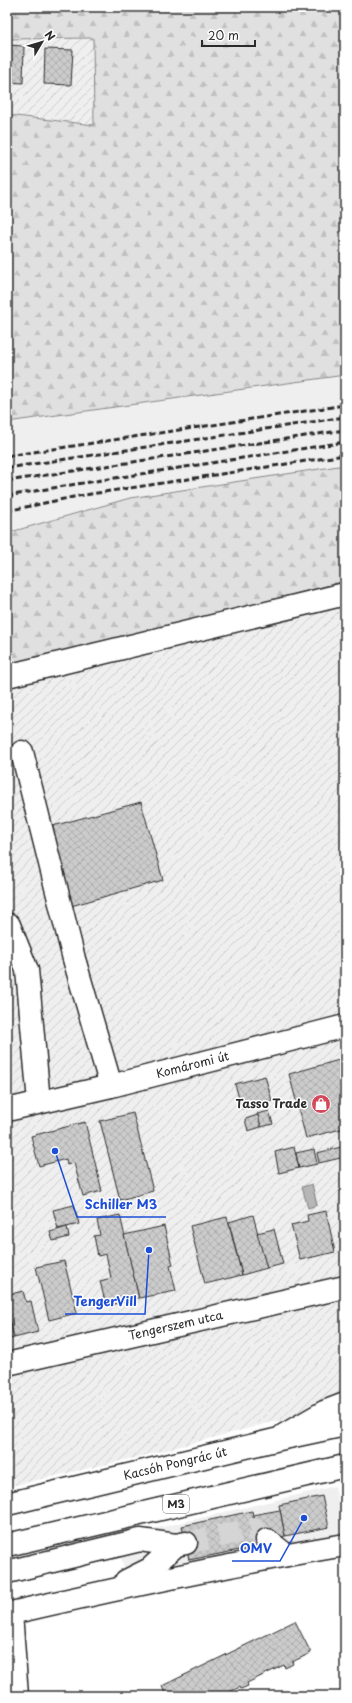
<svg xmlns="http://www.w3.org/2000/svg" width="352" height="1703" font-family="'Playpen Sans',sans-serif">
	<defs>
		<pattern id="industrial-furrows" width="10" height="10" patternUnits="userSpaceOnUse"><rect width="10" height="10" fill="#efefef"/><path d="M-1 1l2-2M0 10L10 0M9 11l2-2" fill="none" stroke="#cdcdcd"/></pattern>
		<pattern id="forest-firs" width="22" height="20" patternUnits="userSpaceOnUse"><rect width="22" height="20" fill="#e0e0e0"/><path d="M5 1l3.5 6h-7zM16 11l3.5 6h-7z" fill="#c0c0c0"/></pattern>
		<pattern id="building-cross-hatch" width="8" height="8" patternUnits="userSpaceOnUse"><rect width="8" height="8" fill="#cbcbcb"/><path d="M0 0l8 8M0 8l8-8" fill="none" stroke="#aeaeae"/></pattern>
	</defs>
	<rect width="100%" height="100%" fill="#fff"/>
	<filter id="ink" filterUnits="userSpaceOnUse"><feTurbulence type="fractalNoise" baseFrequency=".025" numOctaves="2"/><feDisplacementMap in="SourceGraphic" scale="8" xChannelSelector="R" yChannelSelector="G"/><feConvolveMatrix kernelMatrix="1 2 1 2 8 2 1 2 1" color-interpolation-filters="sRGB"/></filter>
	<g filter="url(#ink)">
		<g fill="#efefef">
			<path d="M345,375v206l-338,87v-246z"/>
			<path d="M335,1486l10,46 -219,44 -10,-38z"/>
		</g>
		<g fill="url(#industrial-furrows)">
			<path d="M93,38l1,87 -87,-10v-76z"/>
			<path d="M345,581v829l-73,12 -121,32 -144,33v-819z"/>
		</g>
		<g fill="url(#forest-firs)" stroke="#868686">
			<path d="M7,7h338v368l-338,47v-307l87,10 -1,-87 -86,1z"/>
			<path d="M345,465v116l-338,87v-135l123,-35z"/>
		</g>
		<path fill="#b6b6b6" stroke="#7e7e7e" d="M312,1184l5,21 -9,3 -6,-21z"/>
		<g fill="url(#building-cross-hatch)" stroke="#2b2b2b">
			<path d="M7,45l17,1 -1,37 -16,-1z"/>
			<path d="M45,49l28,1 -2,35 -27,-1z"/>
			<path d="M141,802l22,78 -92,26 -22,-79z"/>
			<path d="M339,1060l6,20v48l-39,10 -17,-64z"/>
			<path d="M265,1076l7,25 -30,8 -7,-25z"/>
			<path d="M269,1111l4,13 -12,3 -4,-13z"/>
			<path d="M133,1113l20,78 -33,9 -20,-79z"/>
			<path d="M258,1115l3,12 -13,4 -3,-12z"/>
			<path d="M85,1122l17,69 -19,5 -9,-33 -7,2 -1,-6 -27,7 -8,-30z"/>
			<path d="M345,1146v11l-26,6 -2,-10z"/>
			<path d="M294,1147l5,21 -20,5 -4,-21z"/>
			<path d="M314,1149l3,15 -18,4 -3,-15z"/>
			<path d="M345,1188v17l-4,-16z"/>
			<path d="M74,1205l5,19 -21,5 -5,-19z"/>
			<path d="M326,1211l9,41 -35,8 -9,-35 17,-4 -1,-6z"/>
			<path d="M120,1215l19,83 -33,8 -6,-25 11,-3 -5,-24 -8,2 -4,-20 6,-1 -3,-15z"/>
			<path d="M253,1215l14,53 -25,7 -13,-53z"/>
			<path d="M227,1217l15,58 -37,9 -15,-58z"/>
			<path d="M164,1226l9,39 -3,1 6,25 -37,7 -15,-63z"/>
			<path d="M67,1227l2,10 -16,4 -3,-9z"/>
			<path d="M274,1229l9,35 -16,4 -10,-35z"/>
			<path d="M64,1261l13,52 -28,7 -13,-53z"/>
			<path d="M23,1291l3,11 5,-1 7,31 -24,6 -7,-30v-13z"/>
			<path d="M7,1308l7,30 -7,2z"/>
			<path d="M322,1496l7,31 -44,9 -6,-31z"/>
			<path d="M280,1510l5,26 -27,6 -6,-27z"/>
			<path d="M252,1511l7,35 -70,14 -7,-34z"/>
			<path d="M295,1621l16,32 -19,9 1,2 -8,4 -1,-3 -37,18 1,3 -7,3 -1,-2 -19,9h-55l-4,-10z"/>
		</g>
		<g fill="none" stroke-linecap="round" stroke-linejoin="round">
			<path stroke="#d5d5d5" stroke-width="22" stroke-dasharray="22 11" stroke-linecap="butt" d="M186,1543l67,-14 14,11"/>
			<g stroke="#2b2b2b" stroke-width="25">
				<g id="minor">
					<path d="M7,676l338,-82"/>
					<path d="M22,752l52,207 37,127"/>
					<path d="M7,925h2l18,45 12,132"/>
					<path id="s1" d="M7,1110l104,-24 234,-60"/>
					<path id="s2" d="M7,1364l338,-77"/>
					<path d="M284,1435l40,-23 21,-8"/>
					<path d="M267,1540l19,15"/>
					<path d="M7,1572l133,-32 36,5 10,-2"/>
					<path d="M126,1581l24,-12 26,-24"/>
					<path d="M11,1613l6,83"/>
					<path d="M7,1614c112,-26 225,-50 338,-69"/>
				</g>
			</g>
			<g stroke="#2b2b2b" stroke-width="25">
				<g id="major">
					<path id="s3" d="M7,1504l268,-64 70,-15"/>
					<path d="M7,1545l338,-79"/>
				</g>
			</g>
			<use href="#minor" stroke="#fff" stroke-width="22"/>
			<use href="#major" stroke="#fff" stroke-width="22"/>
			<g stroke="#2b2b2b" stroke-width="3" stroke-dasharray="6 3" stroke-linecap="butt">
				<path d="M7,456l338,-51"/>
				<path d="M7,468l338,-51"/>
				<path d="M7,481l338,-51"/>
				<path d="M7,496l57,-10 281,-44"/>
				<path d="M7,511l71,-15 267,-41"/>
			</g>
		</g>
	</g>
	<defs>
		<g id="shop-disc" transform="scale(1)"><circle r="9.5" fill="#d1495b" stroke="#fff"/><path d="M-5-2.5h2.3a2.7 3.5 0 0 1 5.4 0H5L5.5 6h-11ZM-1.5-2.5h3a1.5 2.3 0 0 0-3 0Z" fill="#fff"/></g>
	</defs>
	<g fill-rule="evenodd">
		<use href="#shop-disc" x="321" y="1104"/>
	</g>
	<g text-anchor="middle" stroke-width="3" stroke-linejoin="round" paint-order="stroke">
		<rect fill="#fff" stroke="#6b6b6b" stroke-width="1" x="163" y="1495" width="26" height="18" rx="3"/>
		<g font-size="11" font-weight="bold" fill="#2b2b2b">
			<text x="176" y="1508">M3</text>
		</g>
		<g font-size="12" fill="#2b2b2b" stroke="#fff">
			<text dy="4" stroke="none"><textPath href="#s1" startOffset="191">Komáromi út</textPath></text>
			<text dy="4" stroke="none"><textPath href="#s2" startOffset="173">Tengerszem utca</textPath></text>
			<text dy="4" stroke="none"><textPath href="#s3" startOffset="173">Kacsóh Pongrác út</textPath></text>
		</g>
		<g font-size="12" font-weight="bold" fill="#2b2b2b" stroke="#fff" text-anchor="end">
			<text x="307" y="1108">Tasso Trade</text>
		</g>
	</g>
	<path fill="none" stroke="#1d4ed8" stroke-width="1.5" d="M55 1151L77 1217H166M149 1250L145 1314H65M304 1518L280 1561H232"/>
	<g fill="#1d4ed8" stroke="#fff" stroke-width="1.5">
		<circle cx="55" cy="1151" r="4"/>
		<circle cx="149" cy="1250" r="4"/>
		<circle cx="304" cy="1518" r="4"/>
	</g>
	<g font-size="13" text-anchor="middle" font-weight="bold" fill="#1d4ed8" stroke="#fff" stroke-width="3" stroke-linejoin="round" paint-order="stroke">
		<text x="121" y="1209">Schiller M3</text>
		<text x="105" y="1306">TengerVill</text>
		<text x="256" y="1553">OMV</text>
	</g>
	<rect width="352" height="1703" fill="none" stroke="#fff" stroke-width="24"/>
	<rect x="12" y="12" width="328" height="1679" fill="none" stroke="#2b2b2b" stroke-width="1.5" filter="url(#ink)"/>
	<g transform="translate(42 42) rotate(52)" stroke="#ffffff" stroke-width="3" paint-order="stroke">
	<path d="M0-3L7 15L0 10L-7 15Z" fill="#2b2b2b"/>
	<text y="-6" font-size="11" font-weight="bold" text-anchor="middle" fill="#2b2b2b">N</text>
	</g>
	<path d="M202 40v6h53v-6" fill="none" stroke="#2b2b2b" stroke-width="2"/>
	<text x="208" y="40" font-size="12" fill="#2b2b2b" stroke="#ffffff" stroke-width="3" paint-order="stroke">20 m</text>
</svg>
